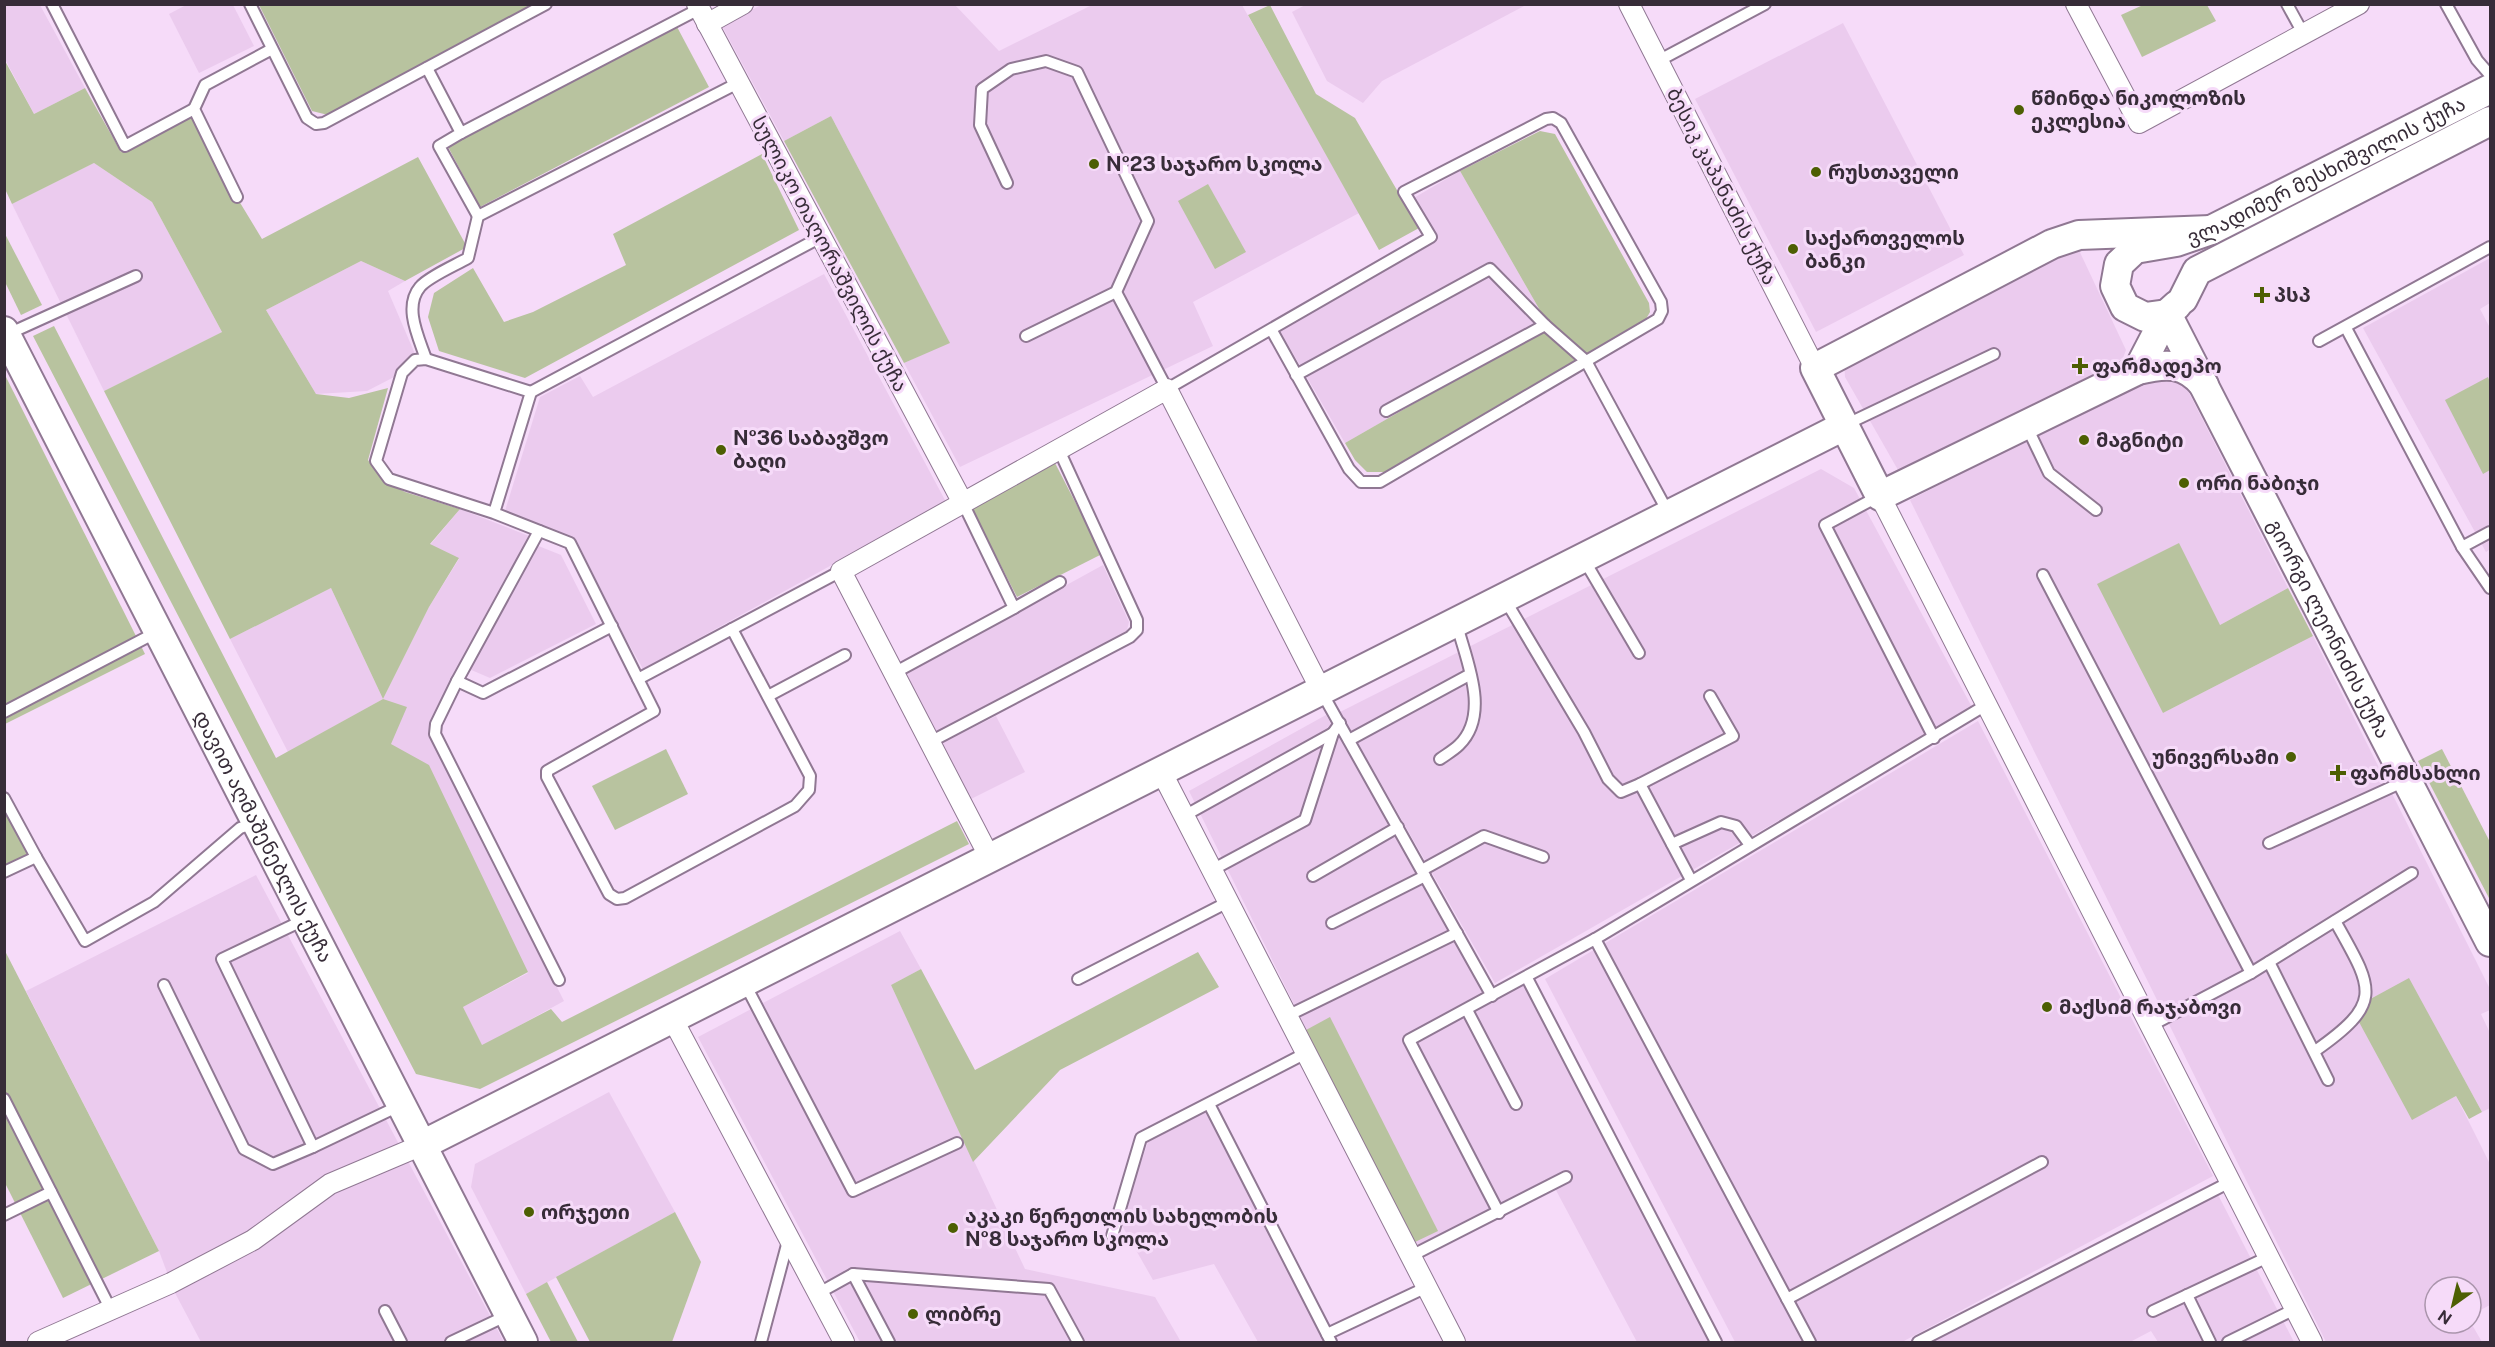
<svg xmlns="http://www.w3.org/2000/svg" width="2495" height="1347" font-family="'Public Sans','Noto Sans Georgian',sans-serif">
	<rect width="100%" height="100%" fill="#f6dbf9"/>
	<g fill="#ebcbee">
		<path d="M188,4l45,1 21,41 -55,27 -30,-59z"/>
		<path d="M1307,4h219v1l-144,76 -19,22 -36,-22 -35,-69z"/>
		<path d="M4,5h36l45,83 -51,26 -29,-55z"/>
		<path d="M761,5h194l44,46 93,-46h150l117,208 -166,89 20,44 -253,121 -56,-104 45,-21 -118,-226 -47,25 -62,-115z"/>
		<path d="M1843,23l121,232 -148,77 -121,-233z"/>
		<path d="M94,163l58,39 70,130 -118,59 -92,-187z"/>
		<path d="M1460,171l89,155 -204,117 -65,-112 157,-90 -25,-42z"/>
		<path d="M2077,246l49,104 -3,8 -213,114 -12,-2 -53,-93 -1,-18z"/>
		<path d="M2490,258v45l-10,6 10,19v221l-4,3 -123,-224z"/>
		<path d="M361,261l44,20 -17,10 27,63 -15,13 -2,8 -31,16 -51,3 -50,-84z"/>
		<path d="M824,274l122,228 -303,167 -29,-51 -38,-79 -71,-28 35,-114 40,-21 13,21z"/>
		<path d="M2165,368l16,9 107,211 -68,37 -57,88 150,-77 177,353v21l-9,4 9,19v75l-8,4 -73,-133 4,140 43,-23 34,68v141l-19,10v-28h-36v36h36l11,19h-156l-416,-842z"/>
		<path d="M1821,469l33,19 119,221 -478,274 -155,-271z"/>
		<path d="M460,509l69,27 -100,199 135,266 -82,45 -19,-39 65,-34 -137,-229 -8,-45 -95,53 -58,-113 101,-51 52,111 46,-92 30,-48 -29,-14z"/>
		<path d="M536,545l25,10 35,69 -106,54 -21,-9z"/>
		<path d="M1103,565l26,57 -3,12 -191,101 -31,-61z"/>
		<path d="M1326,715l164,285 36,-16 185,358h-74l-87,-163 -135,71 -226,-459z"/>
		<path d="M996,716l29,56 -56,28 -29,-56z"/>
		<path d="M1978,721l235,455 -311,166h-167l-190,-363z"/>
		<path d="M256,875l248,467h-303l-27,-51 -15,-40 -133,-260z"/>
		<path d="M900,931l21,38 -30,16 134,284 130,28 26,45h-321l-162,-305z"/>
		<path d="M609,1092l66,120 -149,82 -55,-107 4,-23z"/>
		<path d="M1205,1112l121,230h-68l-44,-78 -61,16 -33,-58 28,-80z"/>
		<path d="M2214,1187l80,155h-136l-7,-11 -21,11h-213z"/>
	</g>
	<g fill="#b8c39f">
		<path d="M259,5h276l-207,110 -16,-4z"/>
		<path d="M1270,5l46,89 39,24 64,110 -40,22 -131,-235z"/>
		<path d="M2143,5h64l9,16 -74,36 -21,-42z"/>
		<path d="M676,25l33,62 -229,120 -33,-62z"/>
		<path d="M4,59l30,55 51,-26 36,64 71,-37 44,88 3,-2 23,38 156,-82 49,90 -62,34 -44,-20 -95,49 50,84 33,4 39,-10 -20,72 14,20 23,12 55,17 -30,35 29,14 -30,49 -46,92 24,8 -16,37 38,21 99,207 -65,35 19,38 69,-36 11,13 395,-201 12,23 -489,245 -64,-15 -383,-738 21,-10 222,432 107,-59 -52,-111 -101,51 -126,-248 118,-59 -70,-130 -58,-39 -82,41 -7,-15z"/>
		<path d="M831,116l119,227 -46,20 -120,-222z"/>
		<path d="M1540,131l15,3 94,169 1,9 -4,7 -261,153h-18l-12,-12 -10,-17 204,-117 -89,-155z"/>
		<path d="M762,154l37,76 -274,148 -86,-27 -11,-34 6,-24 39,-25 31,54 29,-10 93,-47 -13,-31z"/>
		<path d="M1208,184l38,68 -31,17 -37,-68z"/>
		<path d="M4,232l38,73 -21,10 -16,-33z"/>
		<path d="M4,373l141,281 -140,70h-1z"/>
		<path d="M2488,377l2,5v88l-7,4 -38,-74z"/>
		<path d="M1055,463l47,91 -85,43 -47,-91z"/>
		<path d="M2179,543l41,82 68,-37 25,48 -150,77 -66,-129z"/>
		<path d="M666,749l22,45 -73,36 -23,-44z"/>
		<path d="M2442,749l48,93v58l-72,-139z"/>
		<path d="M4,806l30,58 -29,15h-1z"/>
		<path d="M4,949l155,302 -96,47 -58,-115z"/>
		<path d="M1198,952l21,35 -159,83 -87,92 -82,-177 30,-16 54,101z"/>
		<path d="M2409,978l73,134 -13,7 -13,-23 -44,24 -60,-111z"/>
		<path d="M1330,1017l108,214 -25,12 -107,-213z"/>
		<path d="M675,1212l26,50 -29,80h-82l-34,-65z"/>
		<path d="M547,1282l31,60h-27l-25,-48z"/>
	</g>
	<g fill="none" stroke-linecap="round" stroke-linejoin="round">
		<g stroke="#907893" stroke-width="14">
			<g id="lane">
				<path d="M52,4l73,142 69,-37"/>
				<path d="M250,4l57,114 9,6 8,-1 222,-119"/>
				<path d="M2287,4l17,31"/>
				<path d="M2446,4l31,56 13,15"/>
				<path d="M1658,61l107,-57"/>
				<path d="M427,68l34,65 -22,13 39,70"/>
				<path d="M461,133l238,-124"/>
				<path d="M1007,183l-27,-58 2,-36 29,-20 35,-8 31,11 71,149 -32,71 -90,44"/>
				<path d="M237,197l-43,-88 11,-24 67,-36"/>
				<path d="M1116,292l51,97 264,-152 -27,-45 142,-73 7,-1 8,5 100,179 1,9 -4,8 -278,163h-19l-12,-13 -78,-140"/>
				<path d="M2346,328l116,219 28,41"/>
				<path d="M8,334l128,-58"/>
				<path d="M2319,341l171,-94"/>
				<path d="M426,359c-7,-21 -23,-52 -6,-72 8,-10 36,-22 48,-29l10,-42 260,-133"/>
				<path d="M1296,375l194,-106 55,56 41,36 83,153"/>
				<path d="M531,392l290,-155"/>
				<path d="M1386,411l159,-86"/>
				<path d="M1845,425l149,-71"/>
				<path d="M2026,425l23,48 47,37"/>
				<path d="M1879,496l-54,29 109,213"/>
				<path d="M494,513l37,-121 -105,-33 -11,1 -13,13 -26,88 13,18 105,34 76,30 84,168 -107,60v6l62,117 8,5 8,-1 170,-92 14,-16 1,-14 -78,-147"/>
				<path d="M539,531l-82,150 -21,43 -1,10 124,246"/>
				<path d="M2462,547l28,-15"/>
				<path d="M1583,558l56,95"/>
				<path d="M2043,575l208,398"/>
				<path d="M1504,598l80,134 24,47 13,13 19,-8 51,96"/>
				<path d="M1014,608l46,-26"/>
				<path d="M894,673l120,-65 -51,-105"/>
				<path d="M638,679l203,-108"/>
				<path d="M457,681l26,12 129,-67"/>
				<path d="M1321,691l171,305"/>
				<path d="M768,696l77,-41"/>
				<path d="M4,712l153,-80"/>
				<path d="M1349,740l120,-65"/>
				<path d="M930,742l200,-105 7,-7v-10l-78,-170"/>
				<path d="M1440,759c7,-5 14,-9 19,-14 32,-31 7,-85 -2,-120"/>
				<path d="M1640,784l93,-48 -23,-40"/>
				<path d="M4,798l32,59 -32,15"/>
				<path d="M1184,816l149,-83"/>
				<path d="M2269,843l136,-62"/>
				<path d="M1672,844l49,-22 15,4 14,19"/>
				<path d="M36,857l49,84 69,-39 86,-74 15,-5"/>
				<path d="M1212,870l93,-50 28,-87 7,-10"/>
				<path d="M1422,870l62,-34 59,21"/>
				<path d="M1313,876l85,-49"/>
				<path d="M306,919l-84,40 91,188 88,-42"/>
				<path d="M1332,923l93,-47"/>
				<path d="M1595,939l215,403"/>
				<path d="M2269,962l59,118"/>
				<path d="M1527,978l189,364"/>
				<path d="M1078,979l150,-77"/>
				<path d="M745,984l108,207 104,-48"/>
				<path d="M164,985l80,164 29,15 40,-17"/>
				<path d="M1467,1010l49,94"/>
				<path d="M1287,1016l170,-83"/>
				<path d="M2150,1026l101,-53 161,-100"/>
				<path d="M2315,1051c70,-49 58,-62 20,-130"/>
				<path d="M4,1099l108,213"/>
				<path d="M1209,1104l122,238"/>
				<path d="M1499,1213l-90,-173 186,-101 391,-234"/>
				<path d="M4,1215l47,-23"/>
				<path d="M1112,1236l29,-98 165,-85"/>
				<path d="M1411,1256l155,-79"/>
				<path d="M853,1274l36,68"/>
				<path d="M817,1294l36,-20 196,15 29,53"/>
				<path d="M2187,1295l23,47"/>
				<path d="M1787,1299l255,-137"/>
				<path d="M385,1311l16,31"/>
				<path d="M2153,1311l115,-54"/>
				<path d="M1327,1334l100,-47"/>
				<path d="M451,1342l57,-27"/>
				<path d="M761,1342l27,-101"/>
				<path d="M1918,1342l312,-160"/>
				<path d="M2228,1342l67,-33"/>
			</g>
		</g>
		<g stroke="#907893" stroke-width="22">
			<g id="street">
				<path d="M697,4l266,499"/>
				<path d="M1629,4l186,364"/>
				<path d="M2076,4l63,119 220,-119"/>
				<path d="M707,24l36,-20"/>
				<path d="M1880,496l432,846"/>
				<path d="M1161,771l294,571"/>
				<path d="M990,858l-149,-287 326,-182 154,301"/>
				<path d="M672,1018l172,324"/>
				<path d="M38,1342l133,-59 82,-43 77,-56 92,-39"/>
			</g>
		</g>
		<g stroke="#907893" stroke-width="32">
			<g id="secondary">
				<path d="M2183,299l14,-28 293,-150"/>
				<path id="s1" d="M2167,314l323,628"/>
				<path id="s2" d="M2167,314l-22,3 -20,-10 -10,-21 4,-22 16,-15 41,-7 35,-12 279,-141"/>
				<path id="s3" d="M4,331l519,1011"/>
				<path d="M2138,370l29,-56 10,-9"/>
				<path d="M2204,385c-19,-23 -38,-22 -66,-15l-258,126 -65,-128 237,-124 27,-9 132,-5"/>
				<path d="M422,1145l1422,-719"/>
			</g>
		</g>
		<use href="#lane" stroke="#fff" stroke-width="10"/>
		<use href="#street" stroke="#fff" stroke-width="20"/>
		<use href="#secondary" stroke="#fff" stroke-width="28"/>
	</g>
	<g fill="#4d5f03" stroke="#f6dbf9" stroke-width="2">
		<circle cx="2019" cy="110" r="6"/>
		<circle cx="1094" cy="164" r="6"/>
		<circle cx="1816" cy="172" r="6"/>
		<circle cx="1793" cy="249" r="6"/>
		<path d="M2259 286h6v6h6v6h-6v6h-6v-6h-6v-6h6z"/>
		<path d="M2077 357h6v6h6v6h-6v6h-6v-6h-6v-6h6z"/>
		<circle cx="2084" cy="440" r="6"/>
		<circle cx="721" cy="450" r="6"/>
		<circle cx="2184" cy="483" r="6"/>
		<circle cx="2291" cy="757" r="6"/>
		<path d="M2335 764h6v6h6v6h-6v6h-6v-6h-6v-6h6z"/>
		<circle cx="2047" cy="1007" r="6"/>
		<circle cx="529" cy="1212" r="6"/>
		<circle cx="953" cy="1228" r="6"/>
		<circle cx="913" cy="1314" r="6"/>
	</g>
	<g text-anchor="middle" stroke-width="6" stroke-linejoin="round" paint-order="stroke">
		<g font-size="20" font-weight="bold" fill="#372c38" stroke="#f6dbf9" text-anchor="start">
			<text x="2031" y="105">წმინდა ნიკოლოზის<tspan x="2031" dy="23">ეკლესია</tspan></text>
			<text x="1106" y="171">№23 საჯარო სკოლა</text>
			<text x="1828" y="179">რუსთაველი</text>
			<text x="1805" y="245">საქართველოს<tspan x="1805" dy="23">ბანკი</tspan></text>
			<text x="2274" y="302">პსპ</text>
			<text x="2092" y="373">ფარმადეპო</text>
			<text x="733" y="445">№36 საბავშვო<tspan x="733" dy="23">ბაღი</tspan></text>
			<text x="2096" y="447">მაგნიტი</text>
			<text x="2196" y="490">ორი ნაბიჯი</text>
			<text x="2279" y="764" text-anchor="end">უნივერსამი</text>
			<text x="2350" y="780">ფარმსახლი</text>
			<text x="2059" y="1014">მაქსიმ რაჯაბოვი</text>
			<text x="541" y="1219">ორჯეთი</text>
			<text x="965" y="1223">აკაკი წერეთლის სახელობის<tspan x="965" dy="23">№8 საჯარო სკოლა</tspan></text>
			<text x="925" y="1321">ლიბრე</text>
		</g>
		<g font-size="20" fill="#372c38" stroke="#f6dbf9">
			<text dy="7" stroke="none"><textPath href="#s2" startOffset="320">ვლადიმერ მესხიშვილის ქუჩა</textPath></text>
			<text transform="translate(1722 186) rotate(63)" y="7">ბესიკ კაპანაძის ქუჩა</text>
			<text transform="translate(830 254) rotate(62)" y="7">სულიკო თაღორაშვილის ქუჩა</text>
			<text dy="7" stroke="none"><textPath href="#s1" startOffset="354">გიორგი ლეონიძის ქუჩა</textPath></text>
			<text dy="7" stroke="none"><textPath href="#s3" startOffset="568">დავით აღმაშენებლის ქუჩა</textPath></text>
		</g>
	</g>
	<rect width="2495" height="1347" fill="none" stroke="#372c38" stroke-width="12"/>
	<g transform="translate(2453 1305) rotate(214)"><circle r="28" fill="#f6dbf9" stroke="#aa95ac" stroke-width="1.5"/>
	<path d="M0-4.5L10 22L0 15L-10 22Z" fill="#4d5f03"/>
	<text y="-9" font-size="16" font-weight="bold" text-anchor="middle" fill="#372c38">N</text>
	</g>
</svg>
